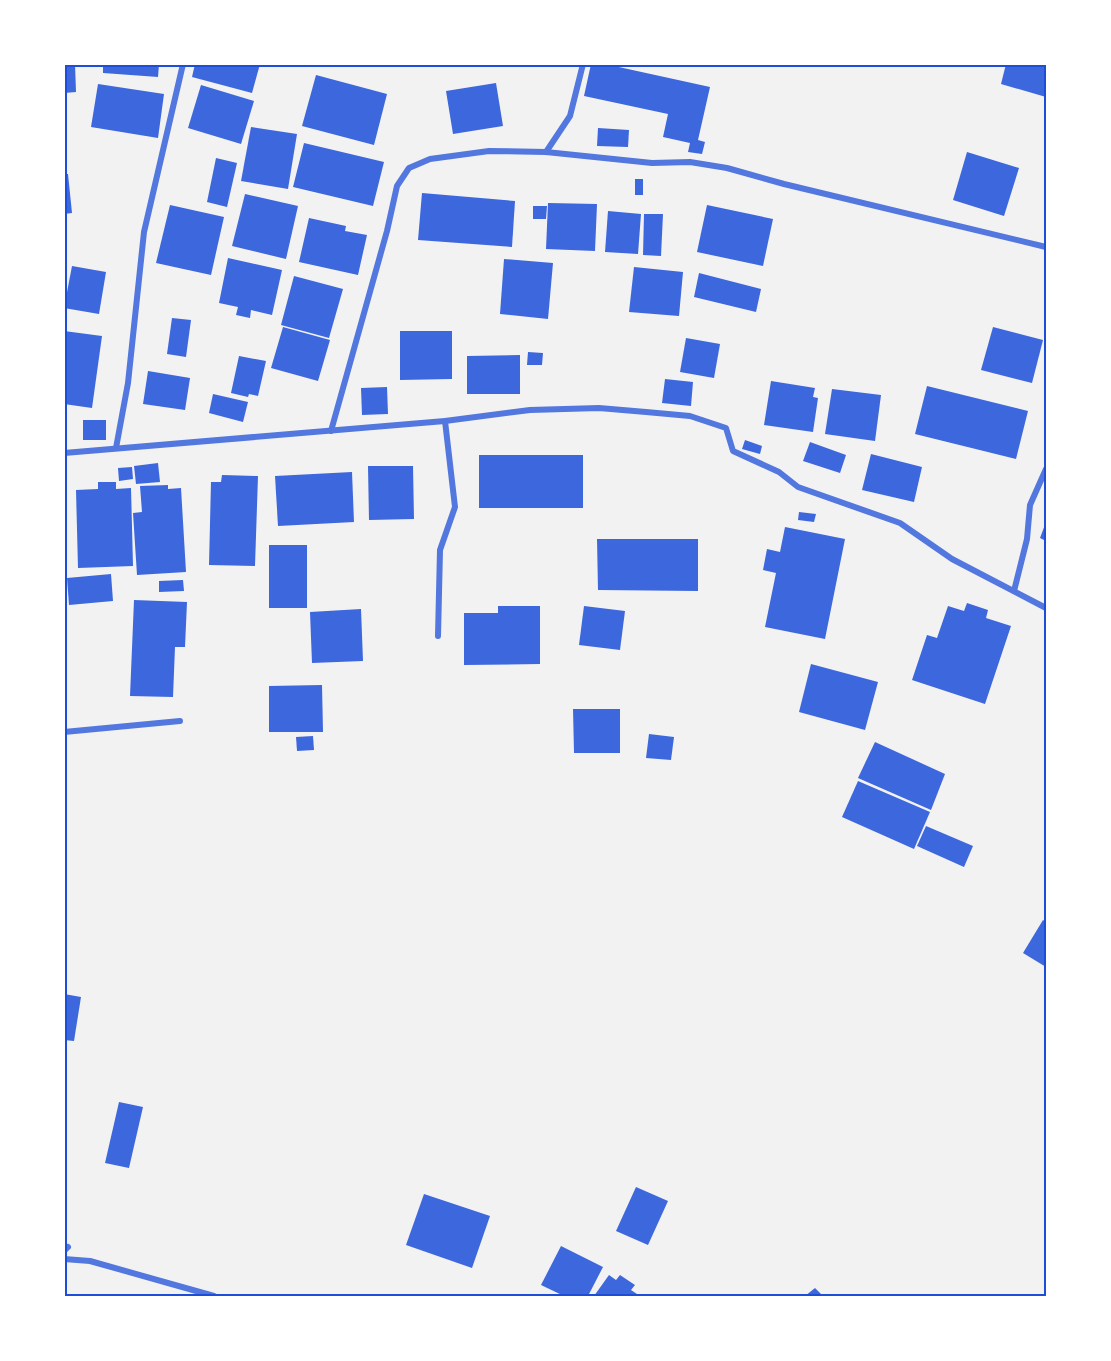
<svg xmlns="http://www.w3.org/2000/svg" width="1111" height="1361" font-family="Merriweather,serif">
	<rect width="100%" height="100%" fill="#f2f2f2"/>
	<g fill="#3d67dc">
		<path d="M64,64h11l1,28 -12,1z"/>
		<path d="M103,64h56l-1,13 -55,-4z"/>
		<path d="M195,64h65l-8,29 -60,-16z"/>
		<path d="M591,64h14l105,23 -12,53 7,2 -3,12 -14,-2 2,-9 -27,-6 5,-23 -84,-18z"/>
		<path d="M1006,64h40v33l-45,-13z"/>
		<path d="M316,75l71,19 -13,51 -72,-19z"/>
		<path d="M496,83l7,43 -50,8 -7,-43z"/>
		<path d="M98,84l66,10 -6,44 -67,-11z"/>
		<path d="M201,85l53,16 -13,43 -53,-16z"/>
		<path d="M251,127l46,7 -9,55 -47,-8z"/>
		<path d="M598,128l31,2 -1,17 -31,-1z"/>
		<path d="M304,143l80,19 -11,44 -80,-19z"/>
		<path d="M967,152l52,16 -15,48 -51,-16z"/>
		<path d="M216,158l21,5 -10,44 -20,-5z"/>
		<path d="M64,174h4l4,39 -8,1z"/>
		<rect x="635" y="179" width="8" height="16"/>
		<path d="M422,193l93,8 -3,46 -94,-7z"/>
		<path d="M245,194l53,12 -12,53 -54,-13z"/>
		<path d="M548,203l49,1 -2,47 -49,-2z"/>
		<path d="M170,205l54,12 -13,58 -55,-12z"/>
		<path d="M707,205l66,14 -10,47 -66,-14z"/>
		<path d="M533,206h14l-1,13h-13z"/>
		<path d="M608,211l33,3 -3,40 -33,-2z"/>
		<path d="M644,214h19l-2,42 -18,-1z"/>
		<path d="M309,218l37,8 -1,5 22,4 -9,40 -59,-13z"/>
		<path d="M228,258l54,12 -10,45 -21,-5 -1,8 -14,-3 2,-8 -19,-4z"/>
		<path d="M504,259l49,4 -5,56 -48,-5z"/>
		<path d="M72,266l34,6 -7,42 -35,-6z"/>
		<path d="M634,267l49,5 -4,44 -50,-4z"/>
		<path d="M699,273l62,16 -5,23 -62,-15z"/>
		<path d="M294,276l49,13 -14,49 -48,-13z"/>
		<path d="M172,318l19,2 -5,37 -19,-3z"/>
		<path d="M283,327l47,13 -12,41 -47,-13z"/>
		<path d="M993,327l50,13 -11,43 -51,-13z"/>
		<path d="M64,331l38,5 -10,72 -28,-4z"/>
		<path d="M400,331h52v48l-52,1z"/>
		<path d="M686,338l34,6 -6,34 -34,-6z"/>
		<path d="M528,352l15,1 -1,12h-15z"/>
		<path d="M520,355v39h-53v-38z"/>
		<path d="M239,356l27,5 -8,35 -9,-2 -1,3 -17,-4z"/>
		<path d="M148,371l42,7 -5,32 -42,-6z"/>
		<path d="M665,379l28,3 -2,24 -29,-3z"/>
		<path d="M771,381l44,7 -2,9 5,1 -5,34 -49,-7z"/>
		<path d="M927,386l101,25 -12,48 -101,-25z"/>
		<path d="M387,387l1,27 -26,1 -1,-27z"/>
		<path d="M832,389l49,6 -6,46 -50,-7z"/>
		<path d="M213,394l35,8 -5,20 -34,-9z"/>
		<rect x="83" y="420" width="23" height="20"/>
		<path d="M745,440l17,6 -2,8 -18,-5z"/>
		<path d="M810,442l36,13 -6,18 -37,-12z"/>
		<path d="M871,454l51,13 -8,35 -52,-12z"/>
		<rect x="479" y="455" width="104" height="53"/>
		<path d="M158,463l2,19 -24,2 -2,-18z"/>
		<path d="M368,466h45l1,53 -45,1z"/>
		<path d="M132,467l1,12 -14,2 -1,-13z"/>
		<path d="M352,472l2,50 -76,4 -3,-50z"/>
		<path d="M222,475l36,1 -3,90 -46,-1 2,-83h10z"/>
		<path d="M98,482h18v7l15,-1 2,78 -55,2 -2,-78 22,-1z"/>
		<path d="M168,485v4l13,-1 5,84 -49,3 -4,-62 9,-1 -2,-26z"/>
		<path d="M799,512l17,2 -2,8 -16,-2z"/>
		<path d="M1046,522v19l-6,-3z"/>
		<path d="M785,527l60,12 -20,100 -60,-12 11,-54 -13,-3 4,-21 13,3z"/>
		<path d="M597,539h101v52l-100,-1z"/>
		<rect x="269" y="545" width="38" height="63"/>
		<path d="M111,574l2,27 -44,4 -2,-27z"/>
		<path d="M183,580l1,11 -25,1v-11z"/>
		<path d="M134,600l53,2 -2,45h-10l-2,50 -43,-1z"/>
		<path d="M967,603l21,7 -2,8 25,8 -26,78 -73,-24 15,-45 10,3 11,-32 16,5z"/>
		<path d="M498,606h42v58l-76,1v-52h34z"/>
		<path d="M584,606l41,5 -5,39 -41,-5z"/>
		<path d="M361,609l2,52 -51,2 -2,-51z"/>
		<path d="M811,664l67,18 -13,48 -66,-18z"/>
		<path d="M322,685l1,47h-54v-46z"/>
		<path d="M573,709h47v44h-46z"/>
		<path d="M649,734l25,3 -3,23 -25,-2z"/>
		<path d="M313,736l1,14 -17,1 -1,-14z"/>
		<path d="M875,742l70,32 -14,36 -73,-32z"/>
		<path d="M858,781l72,31 -16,37 -72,-32z"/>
		<path d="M926,826l47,20 -9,21 -47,-21z"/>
		<path d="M1043,920l3,2v45l-23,-14z"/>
		<path d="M64,994l17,3 -7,44 -10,-1z"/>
		<path d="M119,1102l24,5 -14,61 -24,-5z"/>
		<path d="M636,1187l32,14 -20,44 -32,-14z"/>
		<path d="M424,1194l66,22 -18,52 -66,-23z"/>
		<path d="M561,1246l42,21 -15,29h-24l-23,-11z"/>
		<path d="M609,1275l7,5 4,-5 15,10 -4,5 9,6h-46z"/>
		<path d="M815,1288l8,8h-18z"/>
	</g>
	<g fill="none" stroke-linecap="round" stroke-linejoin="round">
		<g stroke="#5277de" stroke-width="6">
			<path d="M546,152l24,-36 13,-52"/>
			<path d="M331,431l56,-200 10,-45 12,-18 21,-9 59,-8 57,1 106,11 38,-1 37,6 57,16 262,63"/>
			<path d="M116,448l12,-65 16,-151 39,-168"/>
			<path d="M64,453l381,-32 85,-11 69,-2 47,4 44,4 36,12 7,23 46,21 19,15 102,36 52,36 94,49"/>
			<path d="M1014,591l13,-52 3,-34 16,-36"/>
			<path d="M438,636l2,-86 15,-43 -10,-86"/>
			<path d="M64,732l116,-11"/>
			<path d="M64,1251l4,-4"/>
			<path d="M64,1259l26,2 124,35"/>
		</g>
	</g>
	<rect width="1111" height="1361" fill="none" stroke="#ffffff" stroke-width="132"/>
	<rect x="66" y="66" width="979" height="1229" fill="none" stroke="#1d4ed8" stroke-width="2"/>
</svg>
